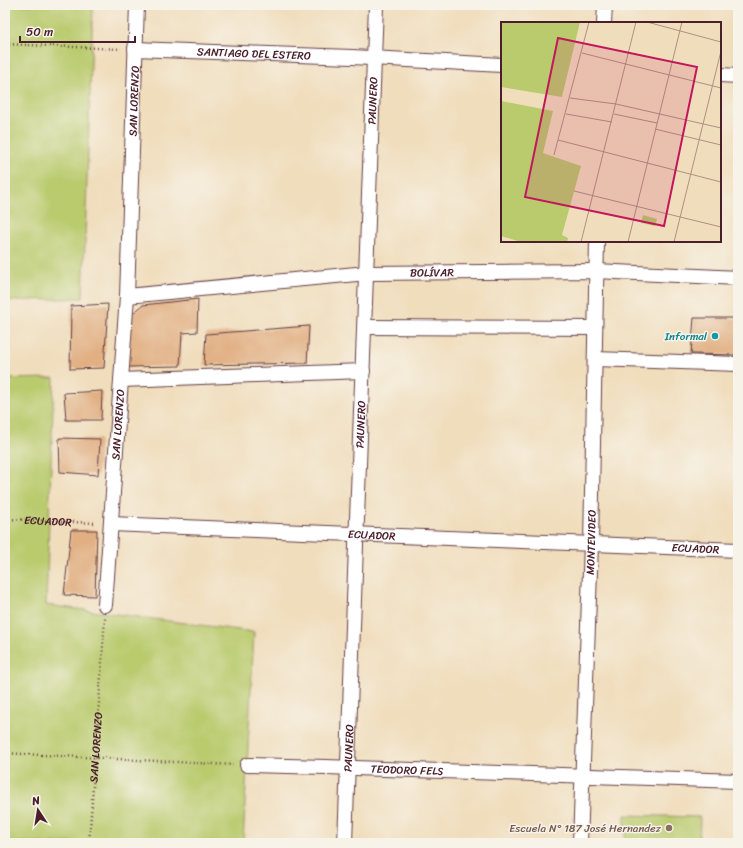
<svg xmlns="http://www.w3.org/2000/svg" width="743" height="848" font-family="Sriracha,sans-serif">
	<rect width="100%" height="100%" fill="#f7f3e8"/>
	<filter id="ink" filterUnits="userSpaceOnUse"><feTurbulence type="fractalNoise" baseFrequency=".025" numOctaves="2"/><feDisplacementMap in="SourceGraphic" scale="8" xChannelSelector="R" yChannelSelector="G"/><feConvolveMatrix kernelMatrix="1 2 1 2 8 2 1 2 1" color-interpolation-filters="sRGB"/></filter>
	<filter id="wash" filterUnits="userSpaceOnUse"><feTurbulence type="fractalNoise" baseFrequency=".012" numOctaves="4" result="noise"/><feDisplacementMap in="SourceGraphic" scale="16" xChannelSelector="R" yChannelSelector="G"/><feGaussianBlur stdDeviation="0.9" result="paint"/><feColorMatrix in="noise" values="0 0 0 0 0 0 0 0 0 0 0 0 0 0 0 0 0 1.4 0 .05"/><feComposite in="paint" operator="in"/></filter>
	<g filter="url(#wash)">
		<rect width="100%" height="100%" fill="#f0ddbc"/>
		<g fill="#bacb6e" stroke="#82754c">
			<path d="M5,5h88l-10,293 -78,3z"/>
			<path d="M54,378l-8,227 208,27 -11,211h-238v-464z"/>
			<path d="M625,815l75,2 -1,26h-74z"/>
		</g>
		<g id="blocks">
			<g fill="#e1af82">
				<path d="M198,299l-1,33 -15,1 -2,33 -53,1 4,-52 12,-10z"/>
				<path d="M108,304l-4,64 -34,1 1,-63z"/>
				<path d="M694,318h44v37l-47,-1z"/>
				<path d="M309,326l-2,37 -103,2 2,-31z"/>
				<path d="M102,391l-1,29h-35l-2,-27z"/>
				<path d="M59,438l41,1 -2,36 -38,-3z"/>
				<path d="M71,530h26l-2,66 -31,-1z"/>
			</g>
		</g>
	</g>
	<g filter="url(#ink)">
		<use href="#blocks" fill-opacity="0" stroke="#633c41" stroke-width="1"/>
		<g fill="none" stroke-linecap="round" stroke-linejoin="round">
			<g stroke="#633c41" stroke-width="16">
				<g id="street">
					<path d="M604,23l1,-18"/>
					<path id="s3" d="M135,49l217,8 150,8"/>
					<path d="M720,75l18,1"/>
					<path id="s4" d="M127,296l240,-23 229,-2 142,7"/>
					<path d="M365,327l230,1"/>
					<path d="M595,359l143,5"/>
					<path d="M121,380l242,-9"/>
					<path id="s5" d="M111,524l627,26"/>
					<path id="s6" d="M105,605l22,-309 10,-291"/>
					<path id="s7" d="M247,765l79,2 412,14"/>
					<path id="s8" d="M345,843l31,-838"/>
					<path id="s9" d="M580,843l11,-299 6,-303"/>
				</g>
			</g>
			<g stroke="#633c41" stroke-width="2.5" stroke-dasharray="1 3" stroke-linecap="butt">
				<path d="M5,44l116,5"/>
				<path id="s1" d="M5,519l91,4"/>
				<path d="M5,753l228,12"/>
				<path id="s2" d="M89,843l16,-225"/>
			</g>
			<use href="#street" stroke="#fff" stroke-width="14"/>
		</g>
	</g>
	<circle fill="#0f9aa8" stroke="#f7f3e8" stroke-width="1.5" cx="715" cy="336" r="4"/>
	<circle fill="#8d6e63" stroke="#f7f3e8" stroke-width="1.5" cx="669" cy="828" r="4"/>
	<g text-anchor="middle" stroke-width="3" stroke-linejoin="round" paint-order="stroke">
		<g font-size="11" fill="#4a1f2b" stroke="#f7f3e8">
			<text dy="4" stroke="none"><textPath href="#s3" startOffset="119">SANTIAGO DEL ESTERO</textPath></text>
			<text dy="4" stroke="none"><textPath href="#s8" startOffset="743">PAUNERO</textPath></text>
			<text dy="4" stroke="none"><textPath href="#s6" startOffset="505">SAN LORENZO</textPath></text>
			<text dy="4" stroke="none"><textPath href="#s4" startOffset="306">BOLÍVAR</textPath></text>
			<text dy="4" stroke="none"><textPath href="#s6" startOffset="181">SAN LORENZO</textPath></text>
			<text dy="4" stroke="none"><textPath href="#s8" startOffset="419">PAUNERO</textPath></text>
			<text dy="4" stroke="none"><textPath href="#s1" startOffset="43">ECUADOR</textPath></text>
			<text dy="4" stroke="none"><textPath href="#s5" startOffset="261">ECUADOR</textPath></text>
			<text dy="4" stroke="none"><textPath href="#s9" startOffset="301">MONTEVIDEO</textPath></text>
			<text dy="4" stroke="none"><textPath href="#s5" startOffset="585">ECUADOR</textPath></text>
			<text dy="4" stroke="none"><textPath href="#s2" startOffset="96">SAN LORENZO</textPath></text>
			<text dy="4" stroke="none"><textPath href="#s8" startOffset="95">PAUNERO</textPath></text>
			<text dy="4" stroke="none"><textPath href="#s7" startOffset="160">TEODORO FELS</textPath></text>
		</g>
		<g font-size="11" fill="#0d838f" stroke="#f7f3e8" text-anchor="end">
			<text x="707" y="340">Informal</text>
		</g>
		<g font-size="11" fill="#785e54" stroke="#f7f3e8" text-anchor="end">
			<text x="661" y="832">Escuela N° 187 José Hernandez</text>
		</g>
	</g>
	<g transform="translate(501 22)">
		<rect width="220" height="220" fill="#f0ddbc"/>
		<path d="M0,0h79l-18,75 -61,-10zM0,79l52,10 -10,42 38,13 -19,69 6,3 -1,4h-46l-20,-6zM142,193l14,4 -2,7 -14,-3z" fill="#bacb6e"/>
		<path fill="none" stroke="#ae9182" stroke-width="1" d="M146,0l74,20M81,31l139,35M69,76l46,6 105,24M65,92l46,8M113,92l43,9M154,107l66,16M57,118l163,42M53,133l35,-133M73,169l147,36M80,220l55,-220M127,220l54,-220M173,220l47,-191"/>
		<path fill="#c2185b" fill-opacity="0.15" stroke="#c2185b" stroke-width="2" d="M57,16l139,29 -33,159 -139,-29z"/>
		<rect width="220" height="220" fill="none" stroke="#4a1f2b" stroke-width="2"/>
	</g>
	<rect width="743" height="848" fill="none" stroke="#f7f3e8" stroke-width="20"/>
	<g transform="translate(38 810) rotate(348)" stroke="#f7f3e8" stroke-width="3" paint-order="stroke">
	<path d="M0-3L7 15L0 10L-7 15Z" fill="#4a1f2b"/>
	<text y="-6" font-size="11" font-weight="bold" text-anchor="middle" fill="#4a1f2b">N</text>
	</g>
	<path d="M20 36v6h115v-6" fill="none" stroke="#4a1f2b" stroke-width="2"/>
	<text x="26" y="36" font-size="12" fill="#4a1f2b" stroke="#f7f3e8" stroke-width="3" paint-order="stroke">50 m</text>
</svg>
